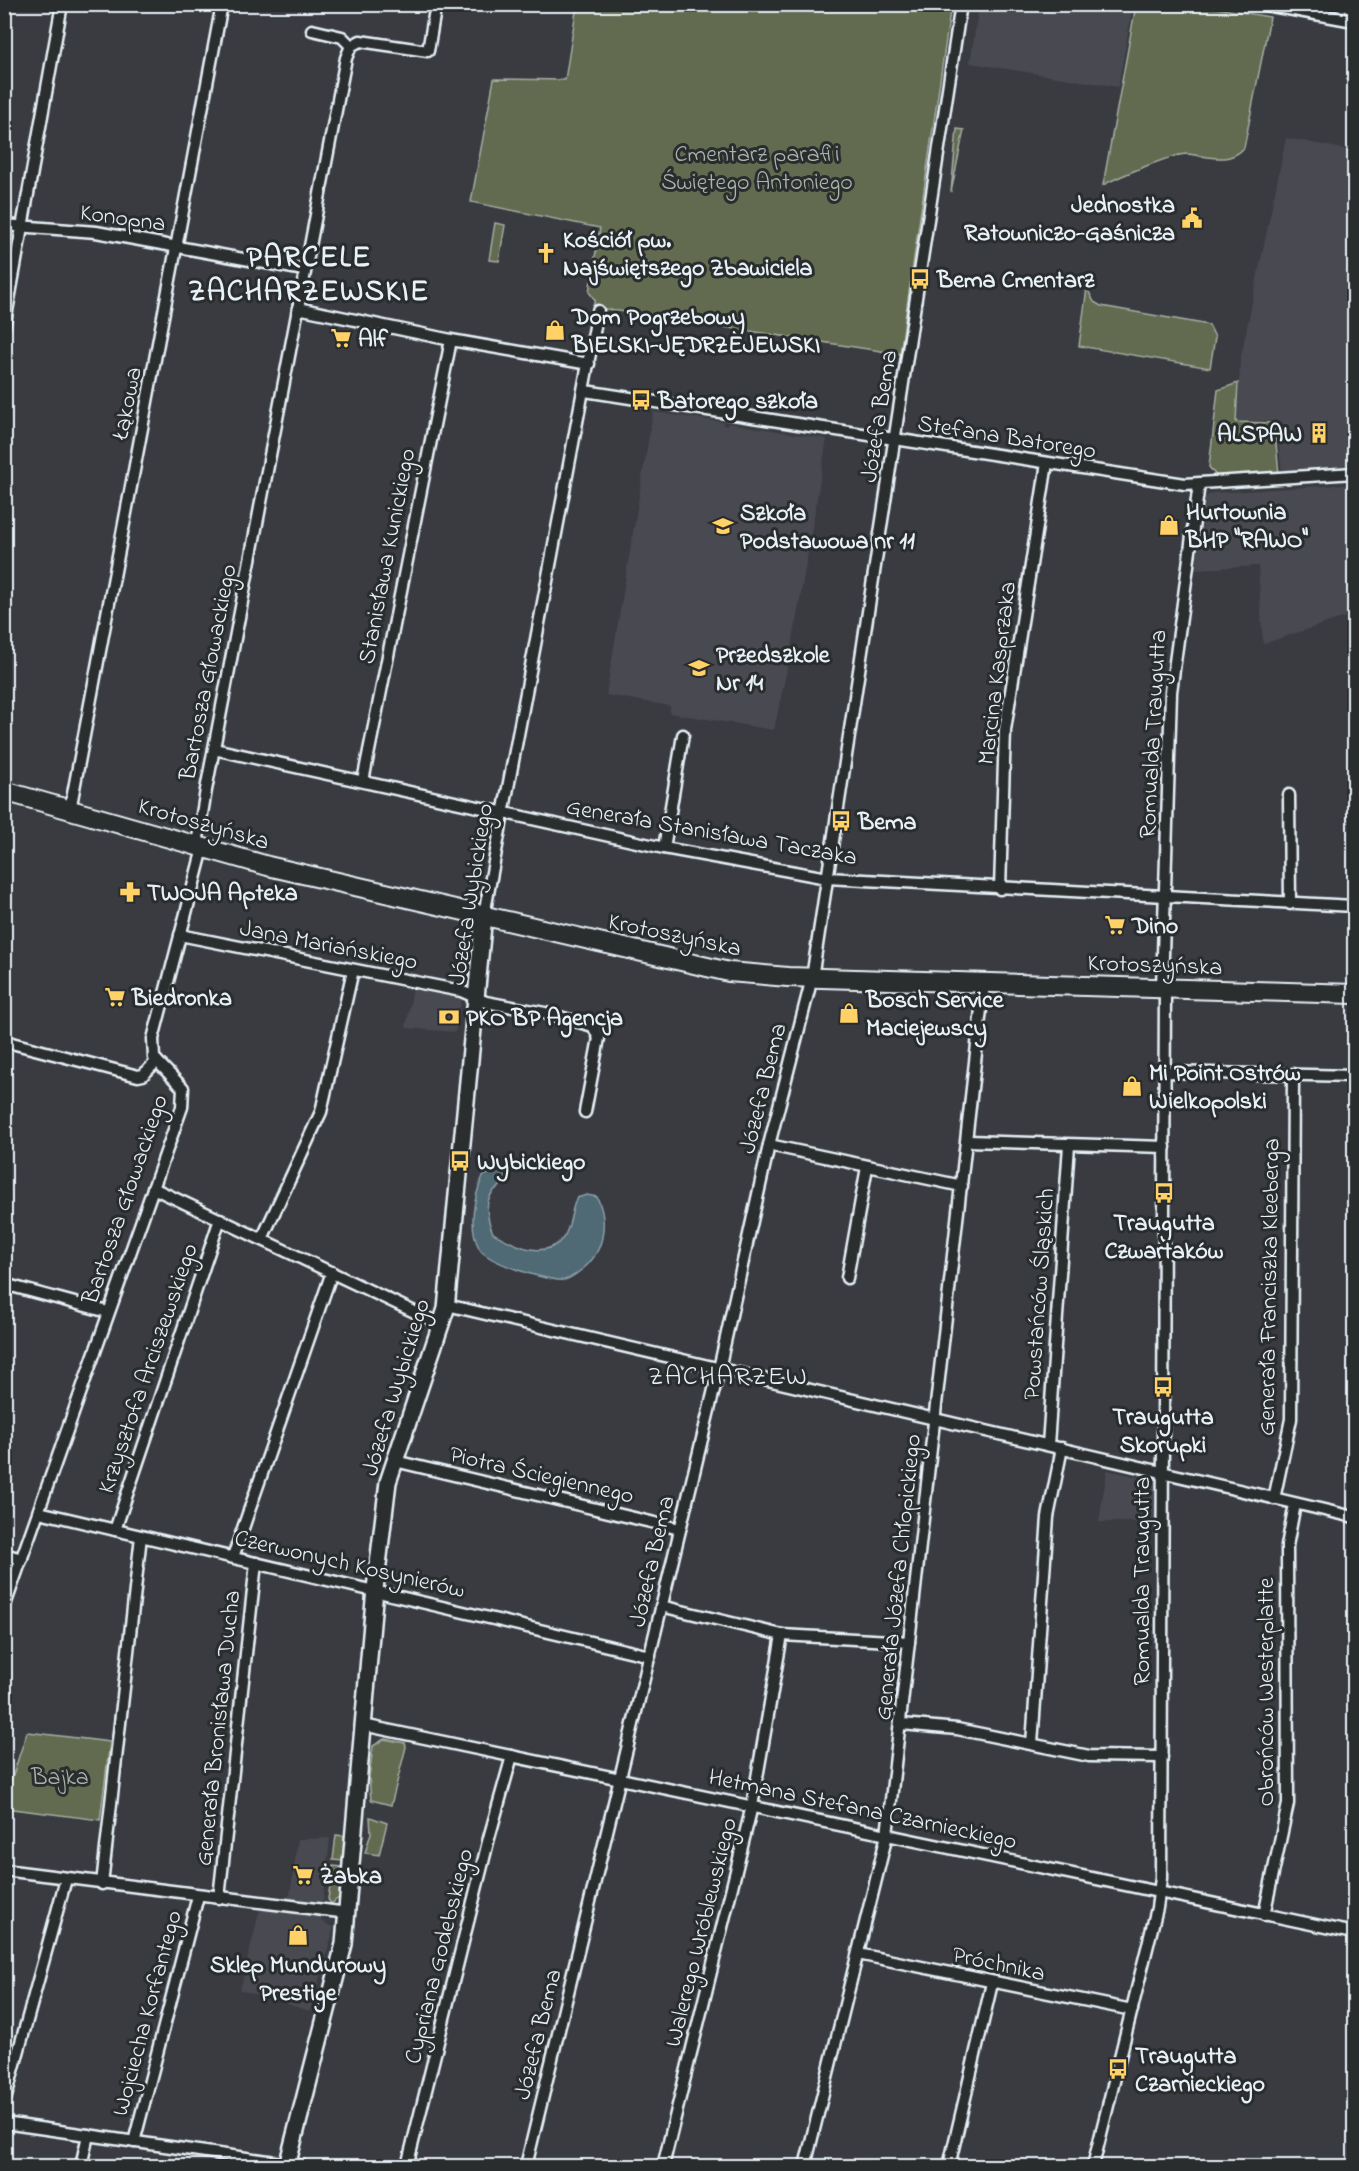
<svg xmlns="http://www.w3.org/2000/svg" width="1359" height="2171" font-family="'Indie Flower',sans-serif">
	<rect width="100%" height="100%" fill="#3a3b41"/>
	<filter id="ink" filterUnits="userSpaceOnUse"><feTurbulence type="fractalNoise" baseFrequency=".0167" numOctaves="2"/><feDisplacementMap in="SourceGraphic" scale="12" xChannelSelector="R" yChannelSelector="G"/><feConvolveMatrix kernelMatrix="1 2 1 2 8 2 1 2 1" color-interpolation-filters="sRGB"/></filter>
	<g filter="url(#ink)">
		<g fill="#484851">
			<path d="M979,5h154l-15,82 -148,-24z"/>
			<path d="M1286,138l68,13v316l-72,5 -6,-51h-39l3,-60z"/>
			<path d="M653,412l70,10v3l4,1 1,-3 99,16 -34,202 -19,89 -104,-17v-7l-64,-11z"/>
			<path d="M1354,484v130l-91,30 -5,-78 -62,3 9,-72 8,-4z"/>
			<path d="M413,987l49,11 -7,34 -49,-4z"/>
			<path d="M1107,1470l50,11 1,41h-59z"/>
			<path d="M330,1838l-9,83 13,7 -24,83 -70,-21 19,-78 31,-17 8,-56z"/>
		</g>
		<g fill="#626a50" stroke="#a5aea4" stroke-width="1.5">
			<path d="M577,5h374l-51,349 -308,-47 3,-7 -6,-8 11,-64 -129,-26 23,-123 71,1z"/>
			<path d="M1136,5h63l71,12 -26,131c-16,17 -35,8 -57,6 -15,0 -69,23 -84,31z"/>
			<path d="M957,129l7,1 -13,62z"/>
			<path d="M495,223l10,2 -6,36 -10,-1z"/>
			<path d="M1087,288l7,14 7,4 108,19 6,12 -5,31 -131,-22z"/>
			<path d="M1238,383l-2,39 38,1 5,51 -61,4 -9,-11 9,-77z"/>
			<path d="M27,1732l83,10 -10,78 -95,-12v-9z"/>
			<path d="M384,1739l21,4 1,4 -15,58 -20,-5 -2,-22 4,-32z"/>
			<path d="M370,1817l17,6 -8,32 -14,-2 6,-20z"/>
			<path d="M336,1835l9,1 -2,25 -10,-1z"/>
			<path d="M333,1866l9,1 -3,27 2,2 -10,8 -3,-5z"/>
		</g>
		<path fill="#4f6974" stroke="#8c9fa9" stroke-width="1.5" d="M495,1171l10,3 2,6c-4,5 -12,8 -15,13 -8,11 -4,28 1,40 20,11 51,29 70,5 9,-12 7,-28 14,-40l10,-3 10,2c12,26 7,57 -17,74 -5,4 -10,8 -16,9 -16,2 -78,-18 -85,-32 -11,-22 -5,-51 4,-72z"/>
		<g fill="none" stroke-linecap="round" stroke-linejoin="round">
			<g stroke="#e8f1f8" stroke-width="15">
				<g id="street">
					<path d="M1260,4l94,17"/>
					<path d="M312,30l30,7 9,9"/>
					<path d="M4,225l92,7 208,38"/>
					<path d="M298,308l153,32 138,24"/>
					<path d="M4,328l58,-324"/>
					<path d="M585,391l600,93 169,-11"/>
					<path d="M214,749l450,99 163,30 527,28"/>
					<path d="M363,781l88,-441"/>
					<path d="M1289,795l1,109"/>
					<path d="M70,810l152,-806"/>
					<path d="M664,848l19,-113"/>
					<path d="M1000,889l5,-159 42,-267"/>
					<path d="M484,915l114,-604"/>
					<path d="M180,935l281,56 25,11 59,11 48,13 6,12 -14,74"/>
					<path d="M1162,988l9,-296 28,-208"/>
					<path d="M4,1041l134,35 5,-1 14,-14"/>
					<path d="M1165,1072l189,4"/>
					<path d="M968,1141l197,6"/>
					<path d="M769,1145l193,41"/>
					<path d="M153,1188l289,137"/>
					<path d="M262,1239l59,-127 32,-142"/>
					<path d="M847,1278l20,-111"/>
					<path d="M4,1284l104,28"/>
					<path d="M447,1305l907,212"/>
					<path d="M1048,1445l21,-300"/>
					<path d="M395,1461l285,68"/>
					<path d="M1274,1499l17,-80 2,-345"/>
					<path d="M39,1512l611,144"/>
					<path d="M115,1530l105,-311"/>
					<path d="M4,1554l18,5"/>
					<path d="M233,1557l99,-285"/>
					<path d="M661,1606l121,29 127,7"/>
					<path d="M4,1608l178,-501 1,-19 -29,-30 -1,-19 48,-183 -3,-18 8,-48 140,-732 5,-12 9,-5 68,10 8,-47"/>
					<path d="M902,1724l55,5 132,27 73,1"/>
					<path d="M363,1725l991,208"/>
					<path d="M1032,1744l16,-227 14,-69"/>
					<path d="M4,1870l344,43"/>
					<path d="M102,1884l39,-348"/>
					<path d="M219,1898l37,-335"/>
					<path d="M1264,1915l24,-111 -1,-258 8,-42"/>
					<path d="M858,1954l274,56"/>
					<path d="M4,2104l62,-225"/>
					<path d="M4,2123l299,43"/>
					<path d="M134,2142l64,-246"/>
					<path d="M81,2166l7,-31"/>
					<path d="M407,2166l82,-328 23,-82"/>
					<path d="M526,2166l193,-797 50,-224 43,-167 149,-974"/>
					<path d="M663,2166l89,-360 30,-171"/>
					<path d="M805,2166l82,-331 97,-852"/>
					<path d="M949,2166l43,-183"/>
					<path d="M1093,2166l64,-258 4,-30 4,-890"/>
				</g>
			</g>
			<g stroke="#e8f1f8" stroke-width="20">
				<path id="secondary" d="M287,2166l57,-222 31,-355 13,-107 58,-173 38,-394"/>
			</g>
			<g stroke="#e8f1f8" stroke-width="22">
				<path id="primary" d="M4,791l264,75 461,106 59,5 566,17"/>
			</g>
			<use href="#street" stroke="#2a2d2e" stroke-width="10"/>
			<use href="#secondary" stroke="#2a2d2e" stroke-width="15"/>
			<use href="#primary" stroke="#2a2d2e" stroke-width="18"/>
		</g>
	</g>
	<defs>
		<g id="civic-bare" transform="scale(1.62)"><path d="M-.6-6.5H3V-4.5H.6V-3L4-1V1h2V6H-6V1h2V-1L-.6-3ZM-1.2 2.5V6h2.4V2.5Z" fill="#ffd166" stroke="#2a2d2e" stroke-width="2.5" paint-order="stroke"/></g>
		<g id="church-bare" transform="scale(1.62)"><path d="M-1.2-6h2.4v3.5h3.3v2.4h-3.3V6h-2.4V-.1h-3.3v-2.4h3.3Z" fill="#ffd166" stroke="#2a2d2e" stroke-width="2.5" paint-order="stroke"/></g>
		<g id="bus-bare" transform="scale(1.62)"><path d="M-5-6H5V4H4V6H2V4H-2V6H-4V4H-5ZM-3.5-4V0h7V-4ZM-3.5 1.2v1.5H-2V1.2ZM2 1.2v1.5H3.5V1.2Z" fill="#ffd166" stroke="#2a2d2e" stroke-width="2.5" paint-order="stroke"/></g>
		<g id="shop-bare" transform="scale(1.62)"><path d="M-5-2.5h2.3a2.7 3.5 0 0 1 5.4 0H5L5.5 6h-11ZM-1.5-2.5h3a1.5 2.3 0 0 0-3 0Z" fill="#ffd166" stroke="#2a2d2e" stroke-width="2.5" paint-order="stroke"/></g>
		<g id="supermarket-bare" transform="scale(1.62)"><path d="M-6-5.5h2.5l.6 2H6L4.5 2H-2.5L-4.4-4H-6ZM-1.5 3.2a1.3 1.3 0 1 0 .1 0ZM3 3.2a1.3 1.3 0 1 0 .1 0Z" fill="#ffd166" stroke="#2a2d2e" stroke-width="2.5" paint-order="stroke"/></g>
		<g id="building-bare" transform="scale(1.62)"><path d="M-4-6H4V6H1V3H-1V6H-4ZM-2.5-4.3h1.7v1.8h-1.7ZM.8-4.3h1.7v1.8H.8ZM-2.5-1h1.7V.8h-1.7ZM.8-1h1.7V.8H.8Z" fill="#ffd166" stroke="#2a2d2e" stroke-width="2.5" paint-order="stroke"/></g>
		<g id="school-bare" transform="scale(1.62)"><path d="M0-5L7-2L0 1L-7-2ZM-4 1L0 2.5L4 1V4Q0 6-4 4Z" fill="#ffd166" stroke="#2a2d2e" stroke-width="2.5" paint-order="stroke"/></g>
		<g id="pharmacy-bare" transform="scale(1.62)"><path d="M-2-6h4v4h4v4h-4v4h-4v-4h-4v-4h4Z" fill="#ffd166" stroke="#2a2d2e" stroke-width="2.5" paint-order="stroke"/></g>
		<g id="bank-bare" transform="scale(1.62)"><path d="M-6-4H6V4H-6ZM0-2.3a2.3 2.3 0 1 0 0 4.6a2.3 2.3 0 1 0 0-4.6Z" fill="#ffd166" stroke="#2a2d2e" stroke-width="2.5" paint-order="stroke"/></g>
	</defs>
	<g fill-rule="evenodd">
		<use href="#civic-bare" x="1192" y="218"/>
		<use href="#church-bare" x="546" y="253"/>
		<use href="#bus-bare" x="920" y="279"/>
		<use href="#shop-bare" x="555" y="330"/>
		<use href="#supermarket-bare" x="341" y="338"/>
		<use href="#bus-bare" x="641" y="400"/>
		<use href="#building-bare" x="1319" y="433"/>
		<use href="#shop-bare" x="1169" y="525"/>
		<use href="#school-bare" x="723" y="526"/>
		<use href="#school-bare" x="699" y="668"/>
		<use href="#bus-bare" x="841" y="821"/>
		<use href="#pharmacy-bare" x="130" y="892"/>
		<use href="#supermarket-bare" x="1115" y="925"/>
		<use href="#supermarket-bare" x="115" y="997"/>
		<use href="#shop-bare" x="849" y="1013"/>
		<use href="#bank-bare" x="449" y="1017"/>
		<use href="#shop-bare" x="1132" y="1086"/>
		<use href="#bus-bare" x="460" y="1161"/>
		<use href="#bus-bare" x="1164" y="1193"/>
		<use href="#bus-bare" x="1163" y="1387"/>
		<use href="#supermarket-bare" x="303" y="1875"/>
		<use href="#shop-bare" x="298" y="1935"/>
		<use href="#bus-bare" x="1118" y="2069"/>
	</g>
	<g text-anchor="middle" stroke-width="6" stroke-linejoin="round" paint-order="stroke">
		<g font-size="24" fill="#acb4ac" stroke="#2a2d2e">
			<text x="757" y="161">Cmentarz parafii<tspan x="757" dy="28">Świętego Antoniego</tspan></text>
			<text x="60" y="1784">Bajka</text>
		</g>
		<g font-size="24" font-weight="bold" fill="#e8f1f8" stroke="#2a2d2e" text-anchor="start">
			<text x="1175" y="212" text-anchor="end">Jednostka<tspan x="1175" dy="28">Ratowniczo-Gaśnicza</tspan></text>
			<text x="563" y="247">Kościół pw.<tspan x="563" dy="28">Najświętszego Zbawiciela</tspan></text>
			<text x="937" y="287">Bema Cmentarz</text>
			<text x="572" y="324">Dom Pogrzebowy<tspan x="572" dy="28">BIELSKI-JĘDRZEJEWSKI</tspan></text>
			<text x="358" y="346">Alf</text>
			<text x="658" y="408">Batorego szkoła</text>
			<text x="1302" y="441" text-anchor="end">ALSPAW</text>
			<text x="1186" y="519">Hurtownia<tspan x="1186" dy="28">BHP "RAWO"</tspan></text>
			<text x="740" y="520">Szkoła<tspan x="740" dy="28">Podstawowa nr 11</tspan></text>
			<text x="716" y="662">Przedszkole<tspan x="716" dy="28">Nr 14</tspan></text>
			<text x="858" y="829">Bema</text>
			<text x="147" y="900">TWOJA Apteka</text>
			<text x="1132" y="933">Dino</text>
			<text x="132" y="1005">Biedronka</text>
			<text x="866" y="1007">Bosch Service<tspan x="866" dy="28">Maciejewscy</tspan></text>
			<text x="466" y="1025">PKO BP Agencja</text>
			<text x="1149" y="1080">Mi Point Ostrów<tspan x="1149" dy="28">Wielkopolski</tspan></text>
			<text x="477" y="1169">Wybickiego</text>
			<text x="1164" y="1230" text-anchor="middle">Traugutta<tspan x="1164" dy="28">Czwartaków</tspan></text>
			<text x="1163" y="1424" text-anchor="middle">Traugutta<tspan x="1163" dy="28">Skorupki</tspan></text>
			<text x="320" y="1883">Żabka</text>
			<text x="298" y="1972" text-anchor="middle">Sklep Mundurowy<tspan x="298" dy="28">Prestige</tspan></text>
			<text x="1135" y="2063">Traugutta<tspan x="1135" dy="28">Czarnieckiego</tspan></text>
		</g>
		<g font-size="24" fill="#e8f1f8" stroke="#2a2d2e">
			<text transform="translate(123 217) rotate(8)" y="8">Konopna</text>
			<text transform="translate(126 403) rotate(-79)" y="8">Łąkowa</text>
			<text transform="translate(878 416) rotate(-81)" y="8">Józefa Bema</text>
			<text transform="translate(1007 436) rotate(9)" y="8">Stefana Batorego</text>
			<text transform="translate(386 556) rotate(-79)" y="8">Stanisława Kunickiego</text>
			<text transform="translate(207 672) rotate(-79)" y="8">Bartosza Głowackiego</text>
			<text transform="translate(996 673) rotate(-83)" y="8">Marcina Kasprzaka</text>
			<text transform="translate(1152 734) rotate(-87)" y="8">Romualda Traugutta</text>
			<text transform="translate(204 823) rotate(16)" y="8">Krotoszyńska</text>
			<text transform="translate(712 831) rotate(10)" y="8">Generała Stanisława Taczaka</text>
			<text transform="translate(470 894) rotate(-81)" y="8">Józefa Wybickiego</text>
			<text transform="translate(675 934) rotate(12)" y="8">Krotoszyńska</text>
			<text transform="translate(329 944) rotate(11)" y="8">Jana Mariańskiego</text>
			<text transform="translate(1155 964) rotate(2)" y="8">Krotoszyńska</text>
			<text transform="translate(762 1088) rotate(-76)" y="8">Józefa Bema</text>
			<text transform="translate(124 1199) rotate(-71)" y="8">Bartosza Głowackiego</text>
			<text transform="translate(1268 1287) rotate(-89)" y="8">Generała Franciszka Kleeberga</text>
			<text transform="translate(1038 1294) rotate(-86)" y="8">Powstańców Śląskich</text>
			<text transform="translate(147 1368) rotate(-71)" y="8">Krzysztofa Arciszewskiego</text>
			<text transform="translate(395 1387) rotate(-73)" y="8">Józefa Wybickiego</text>
			<text transform="translate(542 1474) rotate(13)" y="8">Piotra Ściegiennego</text>
			<text transform="translate(651 1561) rotate(-77)" y="8">Józefa Bema</text>
			<text transform="translate(350 1563) rotate(13)" y="8">Czerwonych Kosynierów</text>
			<text transform="translate(897 1577) rotate(-84)" y="8">Generała Józefa Chłopickiego</text>
			<text transform="translate(1141 1581) rotate(-90)" y="8">Romualda Traugutta</text>
			<text transform="translate(1265 1692) rotate(-90)" y="8">Obrońców Westerplatte</text>
			<text transform="translate(217 1728) rotate(-84)" y="8">Generała Bronisława Ducha</text>
			<text transform="translate(863 1808) rotate(12)" y="8">Hetmana Stefana Czarnieckiego</text>
			<text transform="translate(700 1932) rotate(-76)" y="8">Walerego Wróblewskiego</text>
			<text transform="translate(438 1956) rotate(-76)" y="8">Cypriana Godebskiego</text>
			<text transform="translate(999 1963) rotate(12)" y="8">Próchnika</text>
			<text transform="translate(146 2013) rotate(-75)" y="8">Wojciecha Korfantego</text>
			<text transform="translate(537 2034) rotate(-76)" y="8">Józefa Bema</text>
		</g>
		<g font-size="27" letter-spacing="1.5" fill="#e8f1f8" stroke="#2a2d2e">
			<text x="728" y="1384">ZACHARZEW</text>
		</g>
		<g font-size="30" font-weight="bold" letter-spacing="1.5" fill="#e8f1f8" stroke="#2a2d2e">
			<text x="309" y="266">PARCELE<tspan x="309" dy="34">ZACHARZEWSKIE</tspan></text>
		</g>
	</g>
	<rect width="1359" height="2171" fill="none" stroke="#2a2d2e" stroke-width="24"/>
	<rect x="12" y="12" width="1335" height="2147" fill="none" stroke="#e8f1f8" stroke-width="2" filter="url(#ink)"/>
</svg>
